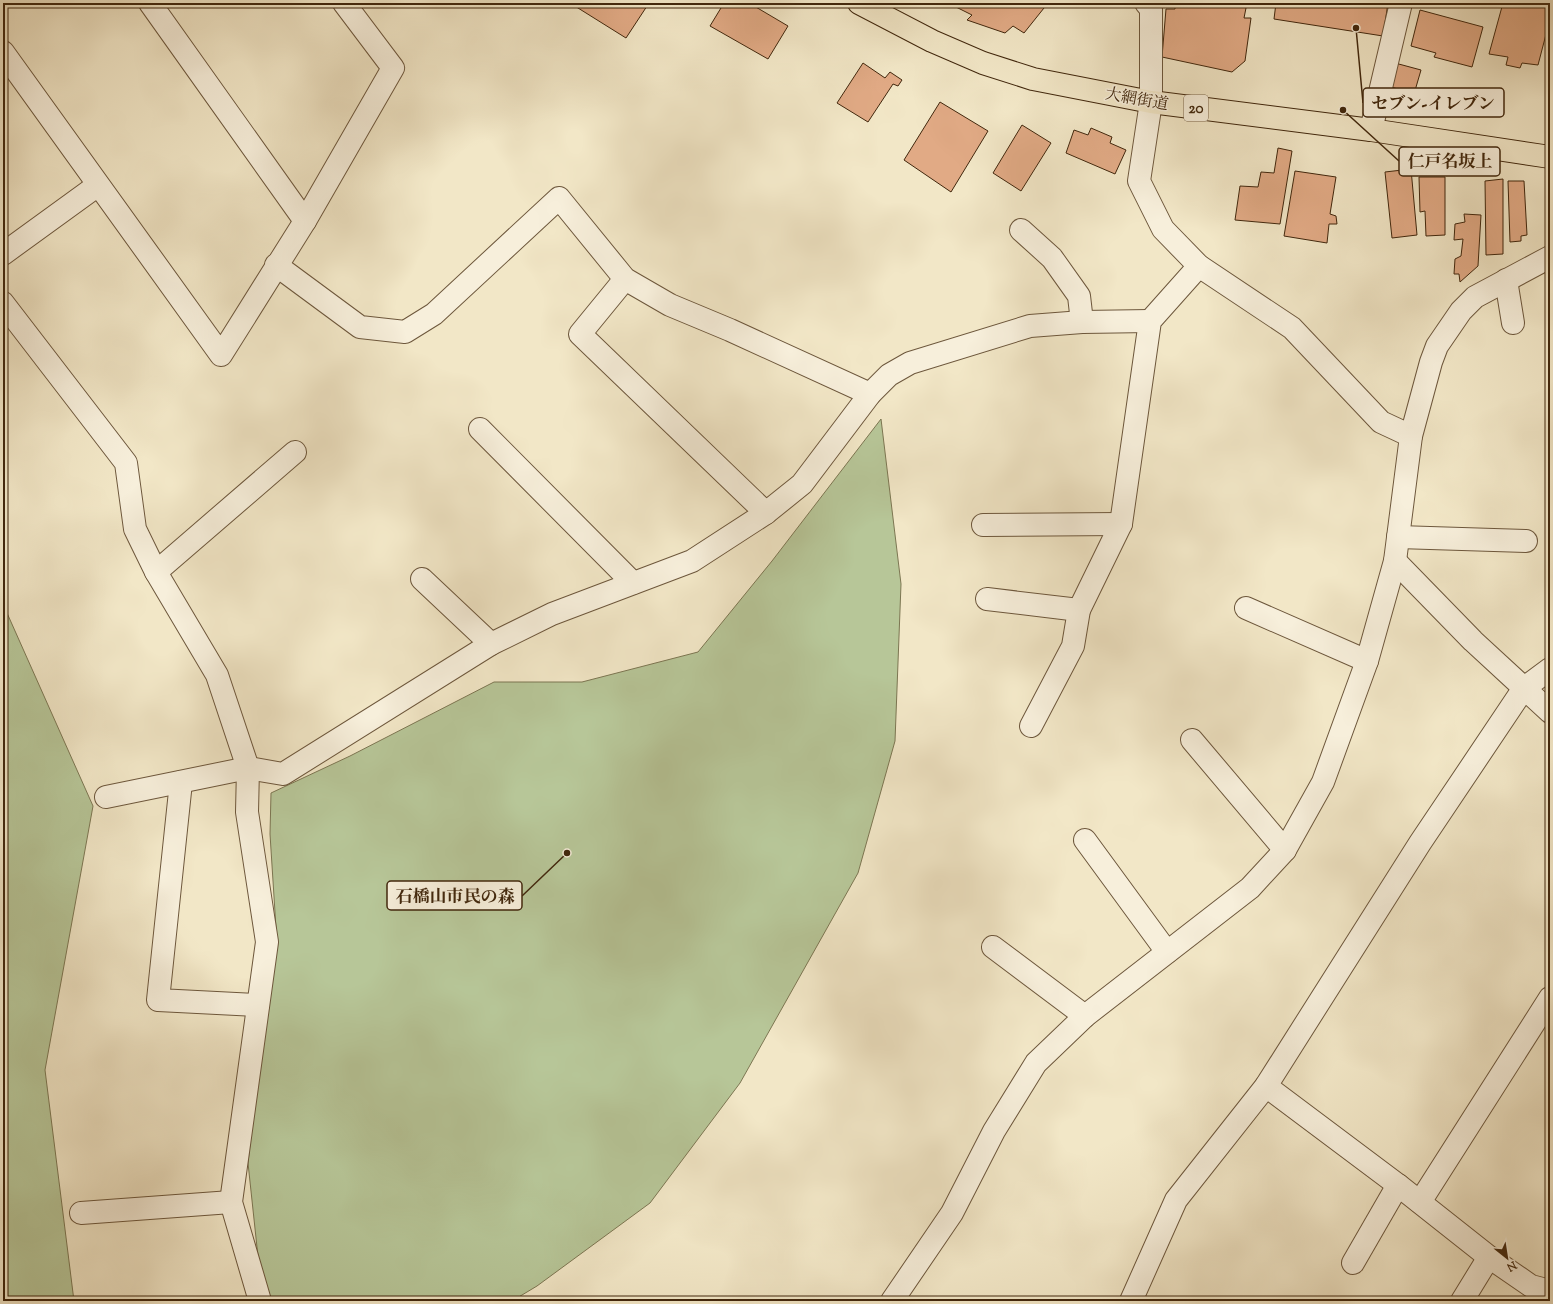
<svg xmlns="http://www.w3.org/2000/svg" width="1553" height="1304" font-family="'Sorts Mill Goudy','Noto Serif JP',serif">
	<rect width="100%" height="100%" fill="#f2e7c7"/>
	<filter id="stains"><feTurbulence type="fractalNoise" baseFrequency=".005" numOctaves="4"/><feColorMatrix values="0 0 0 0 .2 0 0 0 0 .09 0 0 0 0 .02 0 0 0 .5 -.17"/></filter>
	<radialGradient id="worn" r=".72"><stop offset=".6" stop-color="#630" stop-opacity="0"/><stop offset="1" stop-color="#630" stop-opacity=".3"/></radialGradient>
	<g fill="#b7c698" stroke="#7c7652">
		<path d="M881,419l20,165 -6,157 -37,132 -118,210 -90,120 -113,83 -25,15h-242l-11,-35 -11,-103 7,-68 21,-167 -6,-94 1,-41 79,-37 144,-74h88l116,-30 74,-91z"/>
		<path d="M3,604l90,202 -48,264 29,231h-71z"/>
	</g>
	<g fill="#e1aa85" stroke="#41270d">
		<path d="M570,3h79l-23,35z"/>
		<path d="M724,3h25l39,23 -20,33 -58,-33z"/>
		<path d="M948,3h100l-24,30 -11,-7 -8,7 -38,-13 5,-5z"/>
		<path d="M1175,3h72l-3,15h7l-6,43 -13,11 -70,-15 4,-48h9z"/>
		<path d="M1276,3h112l-5,33 -109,-17z"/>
		<path d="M1503,3h47v16l-12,46 -16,-2 -2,5 -14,-3 2,-8 -19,-3z"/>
		<path d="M1420,10l63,17 -11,40 -38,-10 2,-4 -25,-7z"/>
		<path d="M863,63l22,15 5,-6 12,8 -4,6 -5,-2 -25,38 -31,-19z"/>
		<path d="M1395,63l26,7 -7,24 -26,-8z"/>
		<path d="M940,102l48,29 -37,61 -47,-32z"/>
		<path d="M1022,125l29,18 -30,48 -28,-18z"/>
		<path d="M1091,128l21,9 -2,6 16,7 -11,24 -49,-21 8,-23 14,5z"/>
		<path d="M1278,148l14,3 -12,73 -45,-4 5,-34 18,1 3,-15 13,1z"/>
		<path d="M1411,169l6,66 -25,3 -7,-66z"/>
		<path d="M1295,171l41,6 -6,37 6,2 1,8h-8l-2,19 -43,-7z"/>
		<path d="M1419,177h26v58l-19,1 -1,-25 -5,1z"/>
		<path d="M1503,179v75l-17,1 -1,-74z"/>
		<path d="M1508,181h16l3,54 -6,1v5l-11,1z"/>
		<path d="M1464,214l17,1 -3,51 -18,16 -1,-8h-5l1,-15 6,-3 2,-17 -9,1 1,-16 10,-2z"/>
	</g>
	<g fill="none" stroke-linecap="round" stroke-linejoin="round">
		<g stroke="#6d573c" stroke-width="24">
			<g id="minor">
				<path d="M150,3l155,218"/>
				<path d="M1146,3l5,6v93l-12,79 24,48 36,37 93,62 89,94 30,14"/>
				<path d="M3,52l218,303 84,-134 88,-153 -49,-65"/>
				<path d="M1371,130l30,-127"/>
				<path d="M1021,230l31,28 27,38 3,26"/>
				<path d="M3,254l95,-69"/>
				<path d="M276,265l84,62 45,5 29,-18 125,-116 66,81 45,26 60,25 140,64"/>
				<path d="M625,279l-45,55 186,179"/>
				<path d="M1506,280l7,43"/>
				<path d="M3,303l123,160 9,66 21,43 61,103 31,93 -1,44 20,130 -36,260 29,99"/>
				<path d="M480,429l153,154"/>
				<path d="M983,525l138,-1"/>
				<path d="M1398,537l128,4"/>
				<path d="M1395,561l78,80 77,71"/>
				<path d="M156,572l139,-120"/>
				<path d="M422,579l69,65"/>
				<path d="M987,599l92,11"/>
				<path d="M1246,608l121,53"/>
				<path d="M1031,726l42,-80 6,-36 42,-86 29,-203 49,-55"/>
				<path d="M1192,740l93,110"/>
				<path d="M181,782l-23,218 100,5"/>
				<path d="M106,797l142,-29 35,6 208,-130 61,-30 140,-53 74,-48 36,-29 68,-90 19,-19 21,-12 120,-37 52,-4 68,-1"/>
				<path d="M1085,840l82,112"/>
				<path d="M993,947l92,69"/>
				<path d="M1266,1086l132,99 91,72 42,29 19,5"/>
				<path d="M1420,1202l130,-204"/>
				<path d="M81,1213l150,-11"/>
				<path d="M1353,1263l45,-78"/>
				<path d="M892,1301l60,-88 42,-82 42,-68 49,-47 165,-128 35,-38 38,-68 44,-121 28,-100 16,-125 20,-74 6,-16 24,-35 14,-14 75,-40"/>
				<path d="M1131,1301l45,-101 90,-114 154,-243 104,-155 26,-19"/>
				<path d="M1462,1301l27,-44"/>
			</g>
		</g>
		<g stroke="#41270d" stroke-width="24">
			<path id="major" d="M859,3l73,38 51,22 50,16 118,23 220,28 179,27"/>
		</g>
		<use href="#minor" stroke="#f7efdb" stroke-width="22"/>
		<use href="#major" stroke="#f2e7c7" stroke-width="22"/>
	</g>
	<g text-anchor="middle" stroke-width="3" stroke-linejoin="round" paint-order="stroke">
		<rect fill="#f7efdb" stroke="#78634b" stroke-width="1" x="1184" y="95" width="24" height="26" rx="3"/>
		<g font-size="15" font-weight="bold" fill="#41270d">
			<text x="1196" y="113">20</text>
		</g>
		<g font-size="16" fill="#41270d" stroke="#f7efdb">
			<text transform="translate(1137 98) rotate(10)" y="6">大網街道</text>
		</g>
	</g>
	<path fill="none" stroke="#41270d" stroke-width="1.5" d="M1356 28L1363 103M1343 110L1399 161M567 853L522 896"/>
	<g fill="#41270d" stroke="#f7efdb" stroke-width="1.5">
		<circle cx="1356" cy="28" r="4"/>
		<circle cx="1343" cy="110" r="4"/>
		<circle cx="567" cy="853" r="4"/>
	</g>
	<g fill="#f7efdb" stroke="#41270d" stroke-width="1.5">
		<rect x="1363" y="88" width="141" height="29" rx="4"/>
		<rect x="1399" y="147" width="101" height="29" rx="4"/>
		<rect x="387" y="881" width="135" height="29" rx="4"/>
	</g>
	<g font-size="17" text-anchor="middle" font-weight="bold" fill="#41270d">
		<text x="1433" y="109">セブン-イレブン</text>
		<text x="1450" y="167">仁戸名坂上</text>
		<text x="455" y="902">石橋山市民の森</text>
	</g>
	<rect width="1553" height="1304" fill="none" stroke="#f2e7c7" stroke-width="16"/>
	<rect x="4" y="4" width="1545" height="1296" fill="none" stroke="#41270d" stroke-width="2"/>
	<rect x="8" y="8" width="1537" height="1288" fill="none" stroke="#41270d"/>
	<g transform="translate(1507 1258) rotate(150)" stroke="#f7efdb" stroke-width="3" paint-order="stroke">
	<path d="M0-3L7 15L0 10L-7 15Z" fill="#41270d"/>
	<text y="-6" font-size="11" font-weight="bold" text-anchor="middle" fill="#41270d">N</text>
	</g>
	<rect width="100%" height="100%" filter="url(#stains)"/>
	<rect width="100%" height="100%" fill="url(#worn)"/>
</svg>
